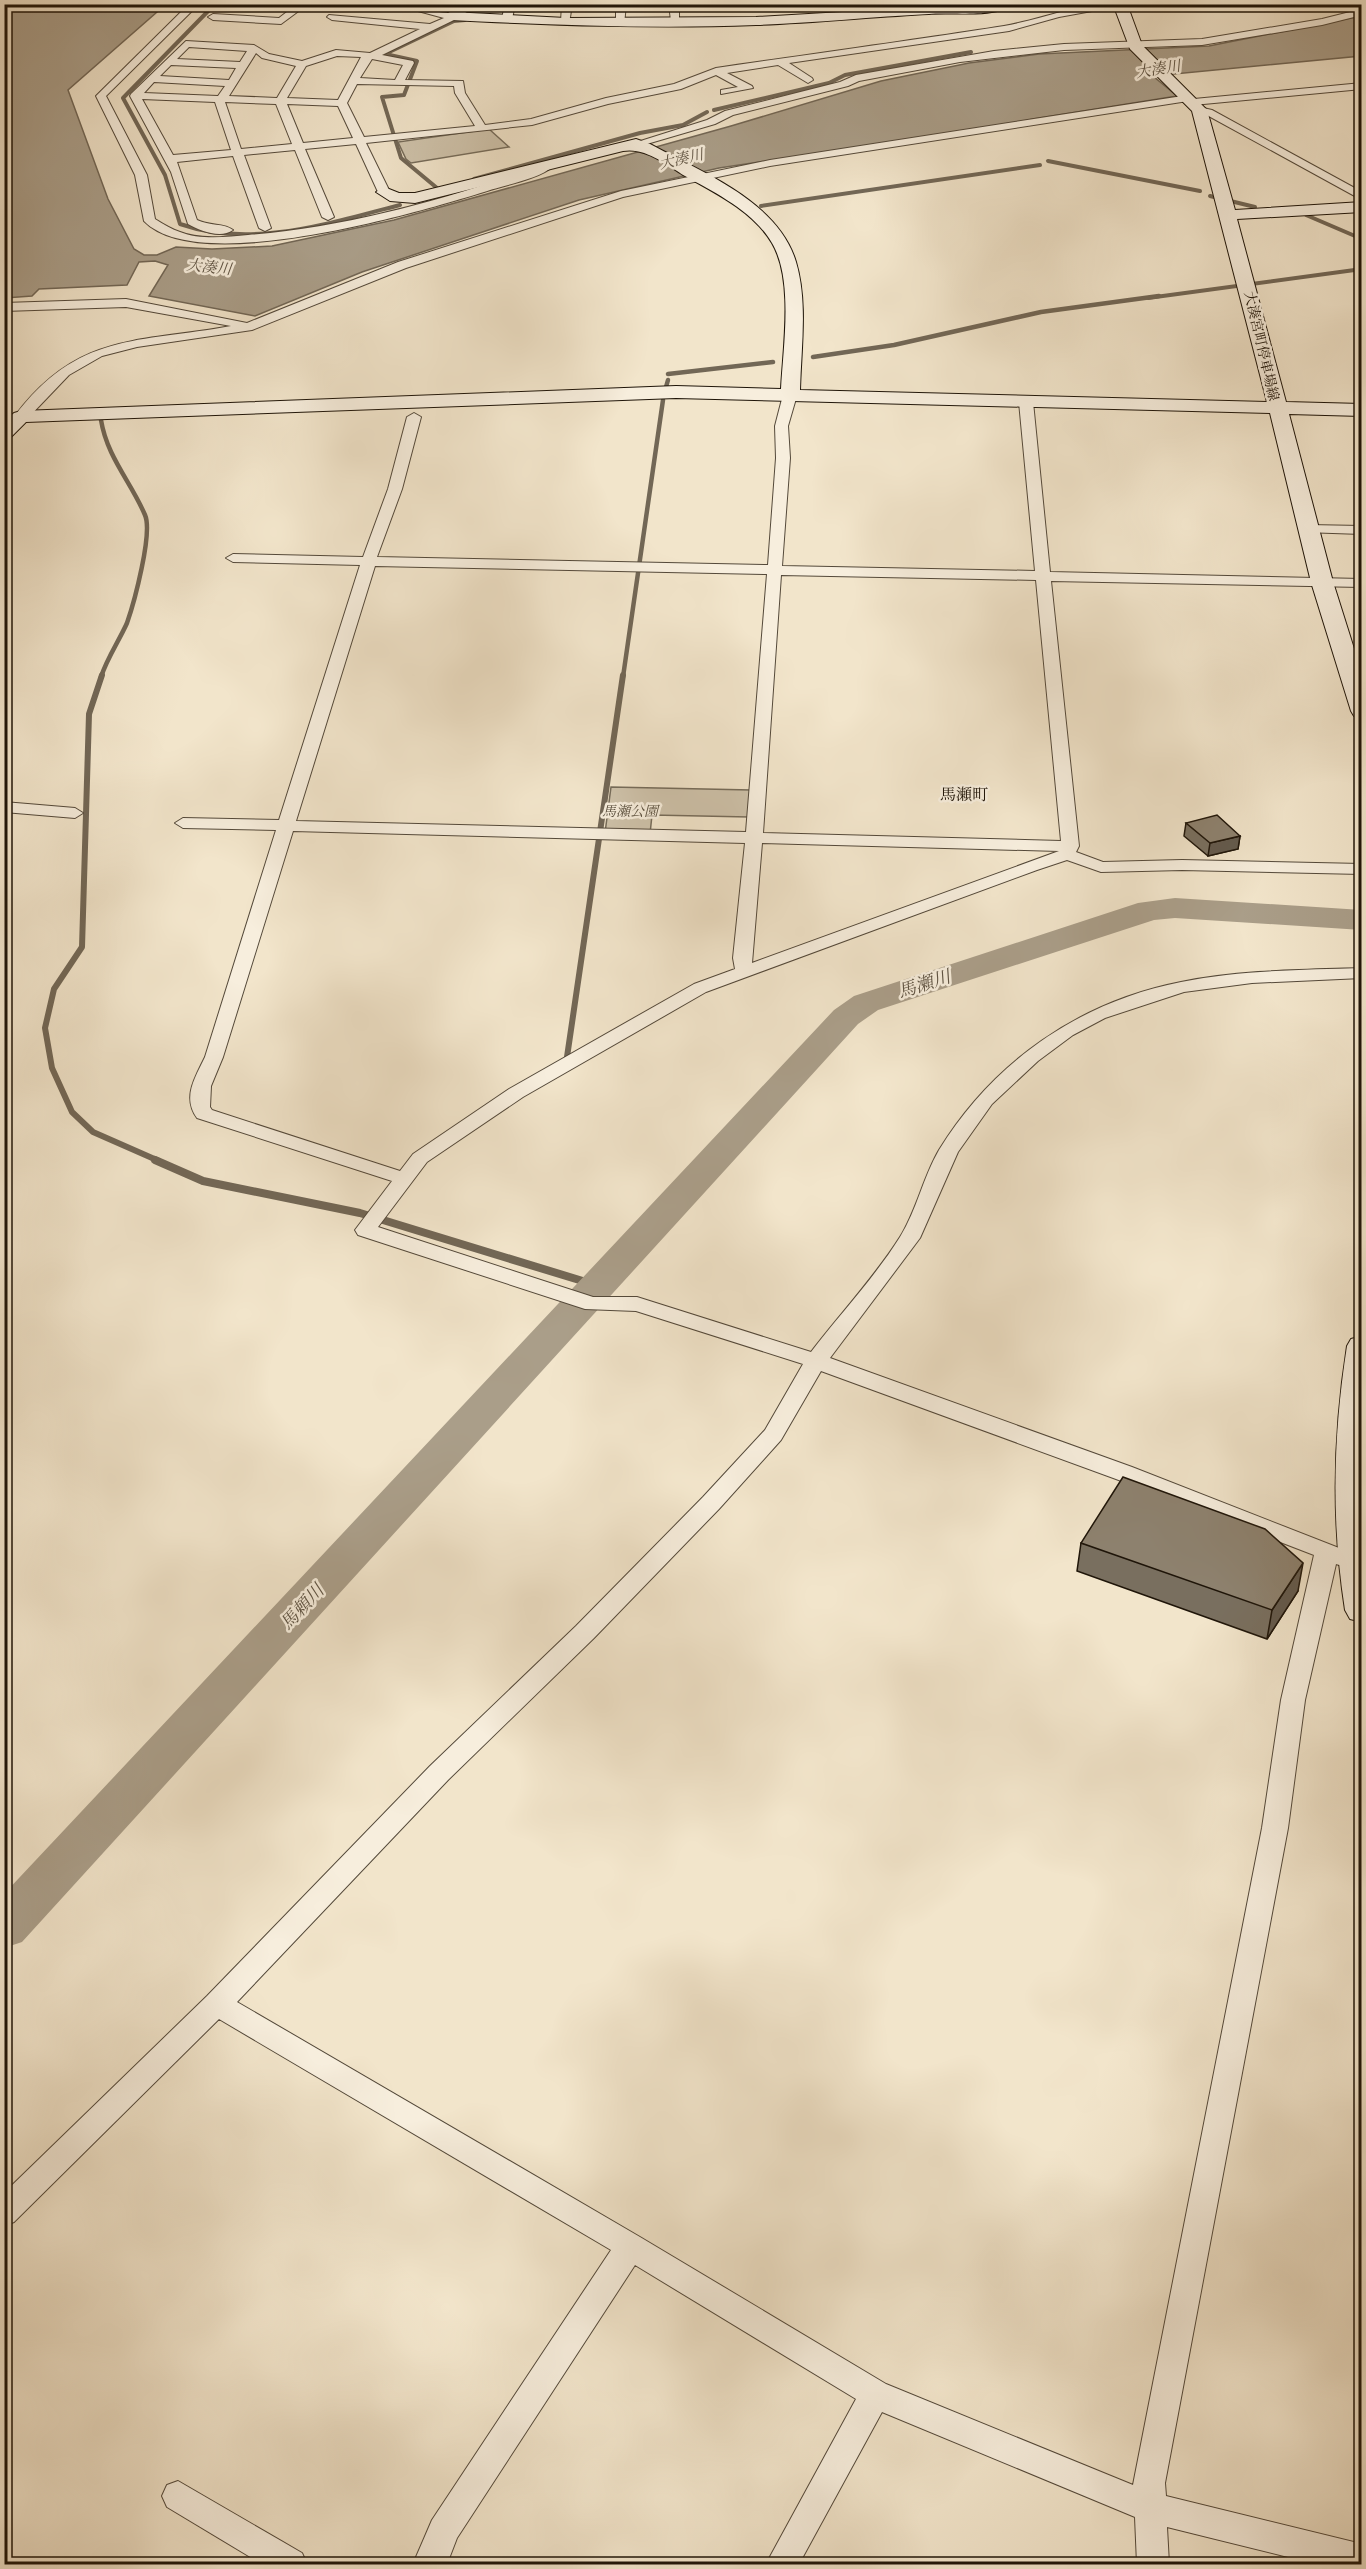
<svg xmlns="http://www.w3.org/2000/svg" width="1366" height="2569" font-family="'IM FELL English','Noto Serif JP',serif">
	<rect width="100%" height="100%" fill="#f2e5cb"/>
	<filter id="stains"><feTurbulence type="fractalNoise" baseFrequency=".00333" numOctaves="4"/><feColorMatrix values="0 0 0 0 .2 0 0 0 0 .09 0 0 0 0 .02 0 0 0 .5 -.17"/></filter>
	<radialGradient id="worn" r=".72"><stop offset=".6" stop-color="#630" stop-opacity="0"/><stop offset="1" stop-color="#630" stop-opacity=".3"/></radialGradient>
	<g fill="#cec2aa" stroke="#766c5a" stroke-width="1.5">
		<path d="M489,129l20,18 -98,16 -5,-4 -8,-17z"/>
		<path d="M611,787l140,3 -2,27 -97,-2 -2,19 -45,-1z"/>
	</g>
	<path fill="#aa9e89" stroke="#726756" stroke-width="1.5" d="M5,5h160l-97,85 40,109 26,50 10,6h13l19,-8 36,2 60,-3 122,-26 337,-94 150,-45 88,-18 70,-9 170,-8 152,-30v40l-208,20 24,20 -144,23 -36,8 -278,41 -140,32 -217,72 -107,44 -106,-20 19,-31 -13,-4 -16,1 -12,23 -88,4 -7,7 -27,2z"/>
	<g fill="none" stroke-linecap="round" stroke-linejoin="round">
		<g stroke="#726756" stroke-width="4">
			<path d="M215,4l-92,94 42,77 15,49c72,25 149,-1 220,-19"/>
			<path d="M1000,9l24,-5"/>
			<path d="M714,110l115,-27 16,-8 126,-23"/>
			<path d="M1048,161l152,30"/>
			<path d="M474,179l166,-46 43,-8 24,-13"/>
			<path d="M437,188l-36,-30 -19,-61 22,-2 13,-34 -32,-7 69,-33 11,-1"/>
			<path d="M1210,196l45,11"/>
			<path d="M761,206l279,-41"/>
			<path d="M1306,215l56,24"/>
			<path d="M1148,298l214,-29"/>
		</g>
		<g stroke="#726756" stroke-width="4.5">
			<path d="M813,357l81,-12 147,-33 118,-16"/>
			<path d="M668,374l105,-12"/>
			<path d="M666,387l2,-7"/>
			<path d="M101,420c6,37 30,62 44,95 8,18 -11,88 -18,108 -8,18 -20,35 -26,54"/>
			<path d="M623,677l40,-277"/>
		</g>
		<g stroke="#726756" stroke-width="6">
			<path d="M102,675l-13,39 -7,233 -28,42 -9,39 7,40 20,44 21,20 66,29"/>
			<path d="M567,1057l56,-382"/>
		</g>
		<path stroke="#726756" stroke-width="8" d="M155,1160l48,21 157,32 239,73"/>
		<path fill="#aa9e89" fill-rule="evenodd" d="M1175,898l187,12v20l-187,-12 -21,2 -276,90 -20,14 -836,918 -18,6v-54l830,-884 20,-14 284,-93z"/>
		<g stroke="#54493a" stroke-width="2">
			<g id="street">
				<path d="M189,4h10l-93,92 41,79 8,44c8,5 16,10 25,13 19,8 47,5 68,3 100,-8 200,-36 294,-70l10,2c-13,12 -51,19 -68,25 -68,21 -286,85 -340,29l-9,-46 -39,-79z"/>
				<path d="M263,4h45l-27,20 -68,-4 -5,-3 5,-3 66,4 13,-10z"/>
				<path d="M392,4c19,0 42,9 56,9 10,-1 17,-9 31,-9l-23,15 -74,36 31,6 1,2 -9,17 58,1 2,12 20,32 46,-6 75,-21 68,-14 42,-16c96,-14 192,-27 288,-42 41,-7 79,-26 121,-21l-66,12 -50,14 -220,32 23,15 1,2 -5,3 -30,-18 -51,8 25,13 1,2 -32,6v-4l17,-3 -22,-12 -35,14 -73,15 -76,21 -166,18 24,49 -6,3 -6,-3 -22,-48 -51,5 29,68 -6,3 -6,-3 -27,-67 -51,5 27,73 -6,3 -6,-3 -26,-72 -56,6 20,58c12,6 27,3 36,10 -12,9 -33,1 -45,-6l-17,-52 -41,-76 1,-2 55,-53 68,4 15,9 33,7 34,-11 34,3 50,-24 -88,-9 -5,-3 2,-2 101,9 14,-6zM189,47l58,4 -7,11 -63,-3zM256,53l6,5 34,8 -19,32 -48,-2zM337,56l24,1 -23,43 -51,-2 19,-32zM372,59l31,6 -8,15 -35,-2zM171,65l65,3 -7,12 -69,-4zM154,82l71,4 -7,10 -74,-3zM357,84l97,2 1,7 20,33 -111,11 -17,-34zM142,99l73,3 16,48 -58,5zM225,102l51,2 16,40 -51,5zM287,104l51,2 15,32 -50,5z"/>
				<path d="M505,4h10l-3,15 -5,3 -5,-3z"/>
				<path d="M562,4h10l-3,20 -8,-2z"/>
				<path d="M616,4h10l-2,21 -8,-2z"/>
				<path d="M669,4h10v19l-8,-2z"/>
				<path d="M747,4h61l-59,6 -5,-3z"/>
				<path d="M879,4h12l13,8 -8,2z"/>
				<path d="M1362,9v6l-40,10 -120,20 -138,5 -104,12 -101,19 -11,5 -115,29 -18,9 -75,22 -9,-2 76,-24 18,-9 115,-29 16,-7 138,-24 70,-7 138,-5 120,-20z"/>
				<path d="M1362,83v6l-169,16 -5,-4 -418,65 -147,31 -217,71 -154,62 -115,17 -35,9 -33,19 -43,45 -5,1 -7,-4c63,-85 124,-74 217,-91l-105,-19 -122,4v-8l122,-4 121,24 151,-61 223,-71 149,-31 419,-65 5,4z"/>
				<path d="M1199,107l13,3 150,82v8l-157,-86 -10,-2 -1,-2z"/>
				<path d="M790,391l7,4 -9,31 2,32 -8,108 253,5 -16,-169 7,-4 7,4 17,170 312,7v8l-311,-6 28,265 -3,6 27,10 79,-2 180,4v10l-180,-4 -81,2 -34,-12 -30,10 -331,122 -183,105 -96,65 -49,65 215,70h44l174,55c29,-38 64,-75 89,-115 17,-27 23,-60 39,-87 54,-88 140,-148 242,-168 59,-12 121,-12 181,-14v10l-110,5 -68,9 -79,26 -32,17 -35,26 -46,43 -34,48 -38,86 -90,120 302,109 230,90 -2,10 -8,2 -16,-5 -31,136 -17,128 -123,655 1,13 196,48v20h-46l-149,-37 2,37h-32l-2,-47 -253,-105 -83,152h-33l90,-165 -221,-134 -178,273 -10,26h-34l19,-44 179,-270 -392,-231 -205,203 -10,4v-33l203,-197 223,-230 146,-140 127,-129 62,-67 38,-66 -167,-53 -51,-2 -227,-74 -3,-5 37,-49 -195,-63c-15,-21 -2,-40 8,-61l71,-227 -93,-2 -8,-5 8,-5 96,2 81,-255 -127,-3 -7,-4 7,-4 130,3 25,-68 19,-72 7,-4 7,4 -19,72 -25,68 391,8 8,-107 -1,-32 8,-31zM375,566l392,8 -21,258 -450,-11zM781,575l255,5 25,261 -298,-8zM293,831l452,12 -12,115 2,11 -41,15 -185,105 -96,65 -13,17 -188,-61 -2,-3 1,-21 12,-29zM762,843l297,8 -307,112zM821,1371l295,108 198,76 -33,145 -19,128 -129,657 -247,-101 -246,-147 -403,-235 211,-222 146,-142 125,-129 62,-69z"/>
				<path d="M1308,525l54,1v8l-59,-2 -2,-3z"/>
				<path d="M4,802l71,6 8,5 -8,5 -71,-6z"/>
				<path d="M178,2481l124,72 5,11h-45l-95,-57 -5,-11 5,-11z"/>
			</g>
		</g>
		<g stroke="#1f1509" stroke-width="2">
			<g id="secondary">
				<path d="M978,4h36c-16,14 -64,8 -85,10 -58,3 -116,9 -173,11 -102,4 -204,0 -306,-5l-7,-4 7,-4 116,6 190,-1z"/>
				<path d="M1113,4h14l15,41 65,65 28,100 127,-8v10l-125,7 49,183 76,2v12l-73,-2 44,168 29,92v44l-8,-2 -3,-5 -40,-129 -41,-169 -594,-15 -650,24 -15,15 -7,2v-17l10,-9 7,-2 655,-25 105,3c2,-41 13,-109 -9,-146 -18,-31 -56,-50 -87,-67 -18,-11 -40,-29 -62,-25l-208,52 -25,-2 -14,-9 8,-5 15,6h16l221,-54 14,5c51,28 128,57 146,118 12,40 5,87 4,128l467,12 -75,-291 -62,-62z"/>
				<path d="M1362,1336v286l-12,-3 -5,-9c-14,-89 -12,-175 2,-264l4,-7z"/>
			</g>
		</g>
		<use href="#street" fill="#f7eedd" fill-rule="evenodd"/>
		<use href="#secondary" fill="#f7eedd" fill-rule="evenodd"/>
	</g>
	<g fill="#796f5f" stroke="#1f1509" stroke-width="1.5">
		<path d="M1186,823l54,13 -2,13 -30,7 -24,-20z"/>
		<path d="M1081,1543l217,48 -31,48 -190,-68z"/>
	</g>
	<g fill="#635a4d" stroke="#1f1509" stroke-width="1.5">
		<path d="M1240,836l-2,13 -30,7 2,-13z"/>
		<path d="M1303,1563l-5,28 -31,48 5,-29z"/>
	</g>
	<g fill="#8d816e" stroke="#1f1509" stroke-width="1.5">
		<path d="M1217,815l23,21 -30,7 -24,-20z"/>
		<path d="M1123,1477l142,52 38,34 -31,47 -191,-67z"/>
	</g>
	<g text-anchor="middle" stroke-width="5" stroke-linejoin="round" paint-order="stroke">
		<g font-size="14" fill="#1f1509" stroke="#f7eedd">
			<text transform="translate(1262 346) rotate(77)" y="5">大湊宮町停車場線</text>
		</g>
		<g font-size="14" font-style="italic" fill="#5c5241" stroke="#f7eedd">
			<text x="630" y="816">馬瀬公園</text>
		</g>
		<g font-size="15" font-style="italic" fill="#5e5343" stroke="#f7eedd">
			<text transform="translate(1158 69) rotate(-9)" y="5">大湊川</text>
			<text transform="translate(681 159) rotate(-13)" y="5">大湊川</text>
			<text transform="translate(209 267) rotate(6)" y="5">大湊川</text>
		</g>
		<g font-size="16" fill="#1f1509" stroke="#f7eedd">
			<text x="964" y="800">馬瀬町</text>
		</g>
		<g font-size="18" font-style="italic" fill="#5e5343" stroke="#f7eedd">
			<text transform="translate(924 984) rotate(-18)" y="6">馬瀬川</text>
			<text transform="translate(302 1607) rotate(-47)" y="6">馬頼川</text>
		</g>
	</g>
	<rect width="1366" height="2569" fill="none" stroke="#f2e5cb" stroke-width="24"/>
	<rect x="6" y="6" width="1354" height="2557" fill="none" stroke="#1f1509" stroke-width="3"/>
	<rect x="12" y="12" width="1342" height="2545" fill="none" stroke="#1f1509" stroke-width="1.5"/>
	<rect width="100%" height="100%" filter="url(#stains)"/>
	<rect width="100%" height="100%" fill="url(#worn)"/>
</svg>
